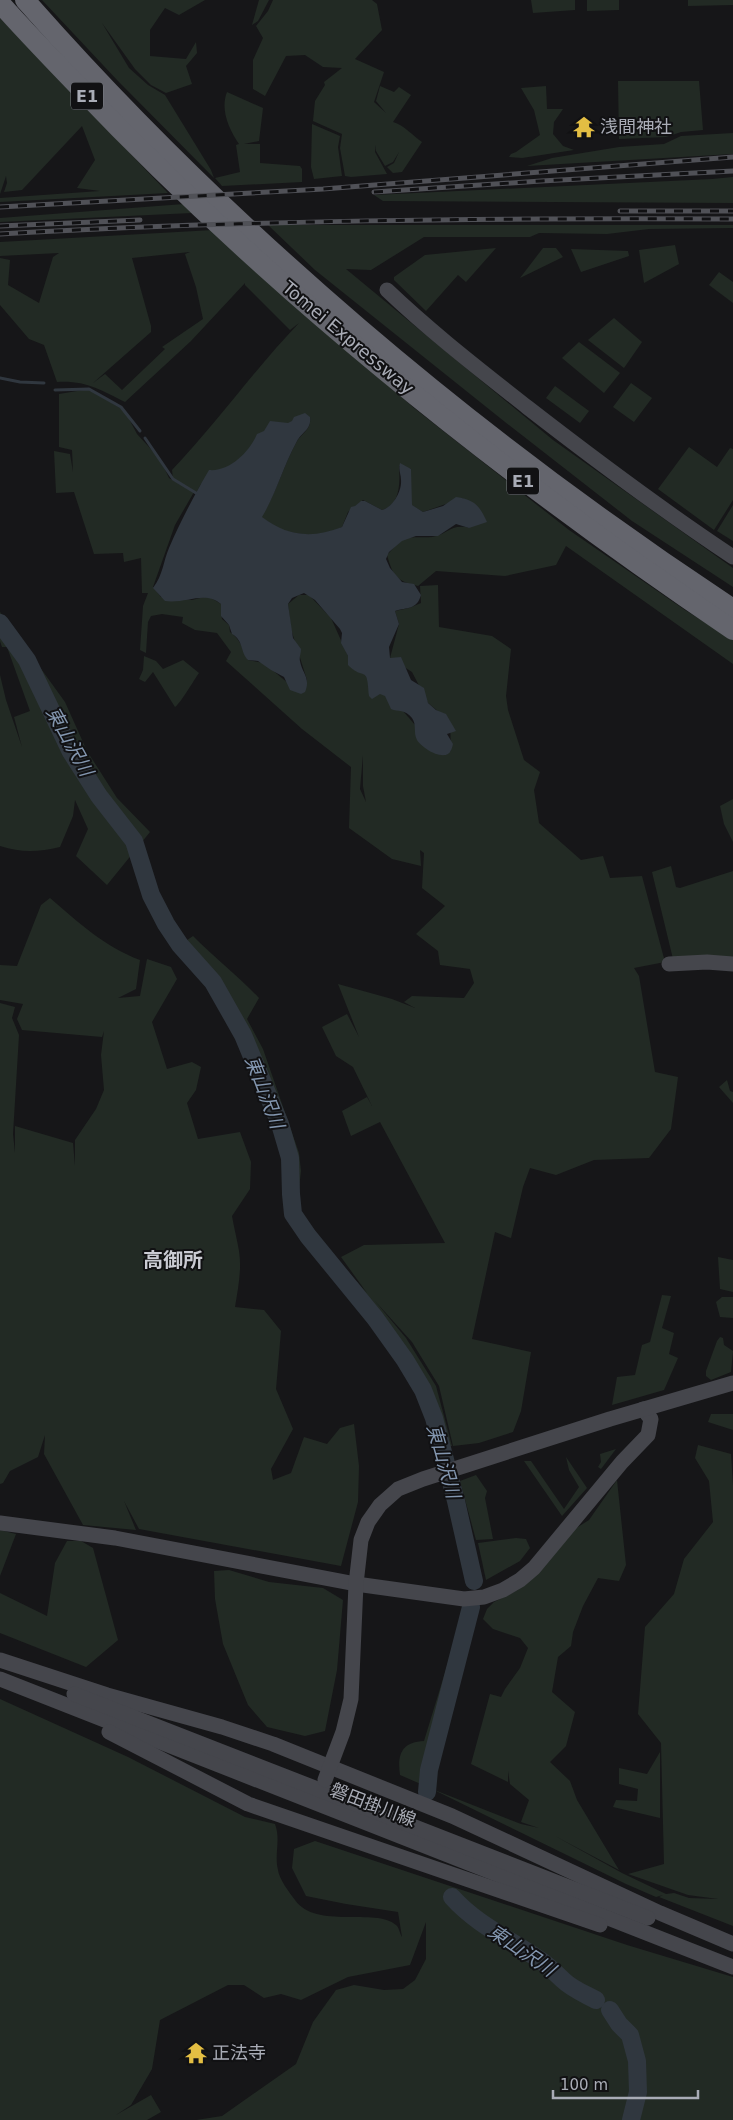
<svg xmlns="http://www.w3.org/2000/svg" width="733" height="2120" font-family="'DejaVu Sans','Noto Sans JP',sans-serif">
	<rect width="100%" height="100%" fill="#161618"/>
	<g fill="#222a24" fill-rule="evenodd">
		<path d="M42,0h163l-26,15 -14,-7 -15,22v26l36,3 10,-17 1,11 -11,13 6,18 -26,9 -15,-8 -16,-16 -33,-46 27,45 19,17 17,10 46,75 3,8 -96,-97z"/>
		<path d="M259,0h10l-11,21 -6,4z"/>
		<path d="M273,0h99l5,4 5,26 -27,29 29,13 -10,30 12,11 -10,-12 4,-15 14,6 5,-5 12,8 -18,27c11,3 20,14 29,20l-20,30 -9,1 -6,-6 7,-4 5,-11 -6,10 -8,4 -9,-15v-6l-1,7 12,22 -36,3 -6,-1 -5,-28 2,-14 -29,-13 2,-20 10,-16 -1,-3 18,-14 -19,-1 -18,-12 -19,1 -21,40 -12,-7v-29l10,-22 -7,-12 12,-15z"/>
		<path d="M531,0h44v10l-42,3z"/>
		<path d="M587,0h32v10l-32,1z"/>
		<path d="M688,0h45v5l-45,1z"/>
		<path d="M0,18l168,175 -168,9v-4l100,-7 -23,-3 18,-28 -13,-34 -60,64 -18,2 3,-9 -1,-7 -6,18z"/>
		<path d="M618,81h81l4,49 -22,2 -15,5 -47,2z"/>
		<path d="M546,86l1,23h16l-9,13 -1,12 10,12 11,4 -52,8 -13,-1 2,-3 5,-2 24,-17 -6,-25 -13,-22z"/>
		<path d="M227,92l36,16 -4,33 -15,3h16v19l40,3 2,3v13l-80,4 -7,-8 25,-6 -4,-27 3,-1c-10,-15 -19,-34 -12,-52z"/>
		<path d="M312,124l28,12 -2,11 4,29 -28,3 -3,-12z"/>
		<path d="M733,133v21l-206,12 25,-8 67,-11 45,-3 17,-8z"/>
		<path d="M733,177v26l-350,-2 -9,-6 338,-16z"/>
		<path d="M184,204l8,9 -192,9v-4z"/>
		<path d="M268,225h465v3l-84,1 -42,5 -68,-1 -9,4h-106l-53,33 -25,-1 207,171 180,128v19l-101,-66 -127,-99 -190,-152z"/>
		<path d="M213,230l201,178 155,122 116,80 48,30v24l-167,-118 -10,19 -51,11 -69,-5 -18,15c-22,-5 -25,-10 -31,-31 5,-5 11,-13 17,-16 10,-3 19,-1 28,-2 15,-2 19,-14 38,-9l-7,-30 -40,14 -12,-7v-36l-12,-3c1,15 2,39 -17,44l-19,-10 -15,12 -6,15 -17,7 -16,1 -27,-4 -21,-14c15,-23 22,-50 35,-74 5,-10 16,-13 14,-26l-109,67 -5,9 -2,-1 -19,33 -22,62 8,10 31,3 16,-4 13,8 1,15 7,6 1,7c10,7 13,17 18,28l16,3 37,31 6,-14 -16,-51 -3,-25 11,-9h10l22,23 17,38 55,55 38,44 10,-4 -1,-30 -22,-18 -16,-31 -22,-14 9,-34 -4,-13 14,-3 12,-5 -1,-17 18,-1 1,42 53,9 19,13 -5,47 2,14 16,50 16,12 -6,18 5,33 42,37 22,-4 7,22 32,-2 23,86 -31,6 5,8 16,96 23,5 -7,52 -22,29 -55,2 -38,15 -26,-7 -7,19 -12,51 -16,-6 -23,107 59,13 -10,59 -8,21 -34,11 -26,3 -14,-60 -27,-44 -37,-41 31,37 30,48 16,60 -15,1 -8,-31 -19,-44 -38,-54 -47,-53 -36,-48 -3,-13 1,-32 -2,-15 -15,-42 -46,-110 -47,-58 16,-11c21,21 45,40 66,62l-12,21 16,30 36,104 2,18 -4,34 23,35 47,53 -26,-36 23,-12 81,-2 -65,-121 -29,14 -9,-25 25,-14 5,9 -19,-39 -17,-11 -14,-29 25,-13 12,23 -21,-53 54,15 23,9 -11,-6 8,-6 52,2 10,-15 -4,-14 -30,-4 -2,-14 -22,-17 29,-28 -23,-18 2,-35 -4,-3 1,16 -29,-7 -43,-31 2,-61 -49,-38 -76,-68 5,-9 -14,-19 -22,-3 -13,-7 1,-6 -21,-3 -11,2 -3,6 -2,31 -6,-3 3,-44 5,-13h-6l-1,-35 -17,4 -1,-9 -29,1 -20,-62 -18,1 -2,-42 16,3 3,18 -1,-22 -13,-3v-53l30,-5 36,22 12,23 23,25 9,19 23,13 -19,-12 -1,-9c44,-46 82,-100 127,-147l-9,7 -45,-45v-2l-54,58 -66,61c-24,-12 -40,-22 -68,-20l-13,-37 -15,-6 -29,-34v-47l10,2 -2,25 31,18 14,-46 6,-4 -59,3v-14zM190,252l-5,2 11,33 7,32 -41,28 3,2 -43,41 -17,-16 -12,9 58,-51v-6l-19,-68zM363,755v31l3,16 -6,-13z"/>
		<path d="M675,245l4,19 -35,19 -5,-33z"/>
		<path d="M496,248l-30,34 -8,-7 -32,36 -32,-31v-3l31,-22z"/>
		<path d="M543,248h13l7,9 -43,21z"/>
		<path d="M571,249l57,2 1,5 -48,16z"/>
		<path d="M719,272l14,10v21l-24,-18z"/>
		<path d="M614,318l28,24 -18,26 -36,-28z"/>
		<path d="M579,342l41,31 -16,20 -42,-35z"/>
		<path d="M631,383l21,15 -18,24 -21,-15z"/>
		<path d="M555,386l34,25 -9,12 -34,-25z"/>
		<path d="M689,447l28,20 13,-19 3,1v51l-19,30 -56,-41z"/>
		<path d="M733,505v36l-16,-10z"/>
		<path d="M0,612l65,90 22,49 30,47 33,34 -43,53 -31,-29 12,-27 -13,-29 -2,16 -13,31c-22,5 -38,6 -60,-1v-171l6,25 16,47 -8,-30 16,-6 -23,-64h-5l-2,-6z"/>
		<path d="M144,656l12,5 7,8 20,-9 16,13c-5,7 -19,31 -24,34l-22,-35 -8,10 -6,-3 4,-9z"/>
		<path d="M733,799v43l-9,-18 -4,-18z"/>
		<path d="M671,866l5,21 4,1 53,-17v90l-60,-2 -21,-87z"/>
		<path d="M50,898c28,24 55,49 90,62l-4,29 -18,9 22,-2 7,-37 24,8 6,12 -25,43 15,47 25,-7 9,5 -5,23 -9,13 11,36 42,-7 11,30 -1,27 -18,27c2,12 5,23 7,35 3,19 -1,37 -4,56l29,3 17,21 -5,58 17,40 -22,40 2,11 18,-7 13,-36 23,7 13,-16 14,-4 5,42 -1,36 -17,64 -202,-37 -15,-28 12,29 -53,-5 -39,-71 1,-19 -7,22 -28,14 -7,12 -3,1v-481l15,4 -3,11 7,17 -6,99 2,19v-27l58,17 2,23v-26l21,-31 8,-19 -3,-35 3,-24 -2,6 -80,-7 -5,-11 6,-15 -23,-4v-35l17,1 24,-61z"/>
		<path d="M727,1080l3,11 3,1v11l-14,-16z"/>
		<path d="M718,1257l15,3v32l-13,-3z"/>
		<path d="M662,1295l9,1 -9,32 12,5 -5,21 9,4 -14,32 -52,15 5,-28 18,-2 7,-30 8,-3z"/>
		<path d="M722,1297h11v21l-13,-1 -4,-15z"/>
		<path d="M720,1337l3,1 1,7 9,6 -2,21 -20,8 -5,-4v-5l11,-30z"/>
		<path d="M711,1414h22v16l-25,-8z"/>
		<path d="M698,1445l33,9 2,31v441l-74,-29 4,-2 -7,2 -30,-13 -194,-95 89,35 18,4 -18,-6 8,-22 -19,-16 -2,-13v11l-37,-18 19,-70 11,3 4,-8 15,-21 8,-20 -8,-10 -27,-9 -10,-10 4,-10 7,-7 24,-12 44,-53 27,-17 28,-40 9,85 -7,16 -21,-3 -15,28 -10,26 -2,14 -13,11 -6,35 23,20 -9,34 -16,16 20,19 7,19 42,70 -64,-34 67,37 44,21 8,-1 15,5 29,1 -30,-4 -60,-21 36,-10 -3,-121 -23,-29 7,-87 29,-33 10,-35 29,-37 -4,-41 -14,-23z"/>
		<path d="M616,1449l-15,20 -3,-2 3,-5 -1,-8z"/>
		<path d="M566,1457l21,31 -25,28 -38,-55h7l33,48 15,-22 -10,-17z"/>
		<path d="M476,1475l11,16 -2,7 8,41 -17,1 -16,-59z"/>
		<path d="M0,1530l16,4 -16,42z"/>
		<path d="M516,1538l10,1 4,9 -10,13 -34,19 -8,-37z"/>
		<path d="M67,1541h14l12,7 25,92 -32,27 -86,-34v-40l47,23 8,-53z"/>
		<path d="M229,1570l40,12 54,6 20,12 -6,70 -12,61 -20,5 -38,-9 -19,-22 -25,-61 -8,-45 -1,-28z"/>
		<path d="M479,1606l-36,121 -12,53 -8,5 -23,-10c-3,-21 2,-33 24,-34l41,-134z"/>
		<path d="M0,1699l128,58 117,60 30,7c6,16 -1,30 3,46 1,9 11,22 17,30 21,30 81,7 101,25 3,2 4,9 6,12l-4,-25 -52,-8 -40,-8 -14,-28 2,-19 21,-8 312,104 106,32v143h-537l26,-4 74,-52 17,-42 23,-32 18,-5 30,5 19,-1 12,-9 11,-21v-37l-16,43 -62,12 -47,23 -20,-6 -17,4 -20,-13h-16l-68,35 -8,49 -21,36 -15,10 35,-20 10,17 -14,8h-147z"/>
		<path d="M660,1752v66l-47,-11 3,-7 21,1 1,-12 -19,-5v-16l28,6z"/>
	</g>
	<path fill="#30373f" d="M305,413l5,4c2,13 -9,15 -14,26 -13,24 -20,51 -34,74 25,19 50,22 80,10l9,-20 4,-1 6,-5h4l17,9c11,-3 20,-19 19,-30 0,-6 -3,-10 -1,-17l11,6 1,36 11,7 20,-6 13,-9c19,3 23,8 31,25l-18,6 -13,-4 -18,12h-22l-14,5 -13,11 -3,7 4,9 12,14 12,2 7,11c-4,15 -14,12 -26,16l4,13 -10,23 1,11 11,-1 10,23 13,8 4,15 8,7 10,4 10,17 -9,3 6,10c-1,4 -2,8 -5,10 -9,5 -27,-7 -31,-14 -4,-8 0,-15 -5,-22 -7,-9 -14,-6 -21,-9l-6,-13 -5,-2 -8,5 -3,-3c-2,-33 -4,-14 -21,-31v-9l-7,-13 1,-10 -2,-4 -25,-29 -11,-7 -12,5 -4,6 5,34 8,11c0,5 -2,8 -1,12 2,12 11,17 5,31l-4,2 -11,-4 -6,-13 -13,-7 -13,-9 -10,-1c-8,-8 -4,-19 -16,-26l-3,-9 -8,-9v-12c-16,-14 -35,0 -56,-3l-12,-13c10,-13 10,-26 16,-40 12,-28 25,-52 40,-78 21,2 41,-19 48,-36l7,-3 6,-10 18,2 4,-2 2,-4z"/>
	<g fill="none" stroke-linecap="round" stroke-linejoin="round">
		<g stroke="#30373f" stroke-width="3">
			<path d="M0,378l20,4 24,1"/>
			<path d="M55,390l34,-1 32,18 19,24"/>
			<path d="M145,438l28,41 23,14"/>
		</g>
		<g stroke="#30373f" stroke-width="18">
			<path d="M0,623l27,37 44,92 28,44 35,45 17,54 15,29 14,21 33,37 30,53 37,89 10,34 1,36 2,20 15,22 67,82 30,42 18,30 11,28 22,83 18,80"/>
			<path d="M427,1792l2,-22 42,-163"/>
			<path d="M452,1897c25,28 58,42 88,63 9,6 15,13 23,20 9,9 22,14 33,20"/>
			<path d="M610,2010l9,14 11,11 7,26 1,31 -7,28"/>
		</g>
		<g stroke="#45464c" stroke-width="15">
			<path d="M387,290c44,42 92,79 140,117 67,52 135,103 206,150"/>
			<path d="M669,964l38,-2 26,2"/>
			<path d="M0,1523l115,15 241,46 108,15 20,-2 19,-7 17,-10 14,-12 88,-106 26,-27 3,-16 -8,-10"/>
			<path d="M0,1660l107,35 115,32 51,17 179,72 208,97 73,31"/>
			<path d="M0,1679l733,288"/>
			<path d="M74,1694l574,224"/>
			<path d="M109,1732l139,72 352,121"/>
			<path d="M325,1780l18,-48 8,-33 5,-115 5,-44 7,-18 12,-17 18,-16 25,-10 187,-60 123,-36"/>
		</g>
		<g stroke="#64656d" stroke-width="20">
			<path d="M25,0c204,232 450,439 708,609"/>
			<path d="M0,3c26,29 53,57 80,85 196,206 418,383 653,542"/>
		</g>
		<g stroke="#505157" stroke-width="5">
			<g id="rail">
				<path d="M374,192l167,-11 192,-10"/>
				<path d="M0,207l323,-18 410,-32"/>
				<path d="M620,211h113"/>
				<path d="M0,226l140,-6"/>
				<path d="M0,234c244,-14 489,-16 733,-15"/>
			</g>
		</g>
		<use href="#rail" stroke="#111113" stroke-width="3" stroke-dasharray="9" stroke-linecap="butt"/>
	</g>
	<defs>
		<g id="temple-bare" transform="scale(1.725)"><path d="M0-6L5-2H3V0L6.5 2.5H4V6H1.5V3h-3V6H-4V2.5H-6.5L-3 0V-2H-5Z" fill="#e3be43" stroke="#111113" stroke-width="2.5" paint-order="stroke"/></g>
	</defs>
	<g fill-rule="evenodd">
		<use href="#temple-bare" x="584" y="127"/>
		<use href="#temple-bare" x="196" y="2053"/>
	</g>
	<g text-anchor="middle" stroke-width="4" stroke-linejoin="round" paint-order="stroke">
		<g fill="#111113" stroke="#7b7e85" stroke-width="1">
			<rect x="71" y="82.5" width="32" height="27" rx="4"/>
			<rect x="507" y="467.5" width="32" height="27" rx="4"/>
		</g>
		<g font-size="16" font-weight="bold" fill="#a9acb6">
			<text x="87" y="102">E1</text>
			<text x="523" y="487">E1</text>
		</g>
		<g font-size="18" fill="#a9acb6" stroke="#111113" text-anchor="start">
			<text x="600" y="133">浅間神社</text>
			<text x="212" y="2059">正法寺</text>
		</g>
		<g font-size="18" fill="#a9acb6" stroke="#111113">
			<text transform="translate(348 338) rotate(40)" y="6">Tomei Expressway</text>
			<text transform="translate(373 1805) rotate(21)" y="6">磐田掛川線</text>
		</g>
		<g font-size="19" font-style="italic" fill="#8396af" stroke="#111113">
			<text transform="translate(70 741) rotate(61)" y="7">東山沢川</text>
			<text transform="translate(265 1092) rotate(69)" y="7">東山沢川</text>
			<text transform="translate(444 1461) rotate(74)" y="7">東山沢川</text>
			<text transform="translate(522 1950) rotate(34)" y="7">東山沢川</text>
		</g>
		<g font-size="20" font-weight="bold" fill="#cacbd3" stroke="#111113">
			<text x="173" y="1267">高御所</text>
		</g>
	</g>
	<path d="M553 2090v8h145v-8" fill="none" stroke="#a9acb6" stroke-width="2.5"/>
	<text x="560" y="2090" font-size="15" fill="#a9acb6" stroke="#111113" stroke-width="4" paint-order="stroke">100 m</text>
</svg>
